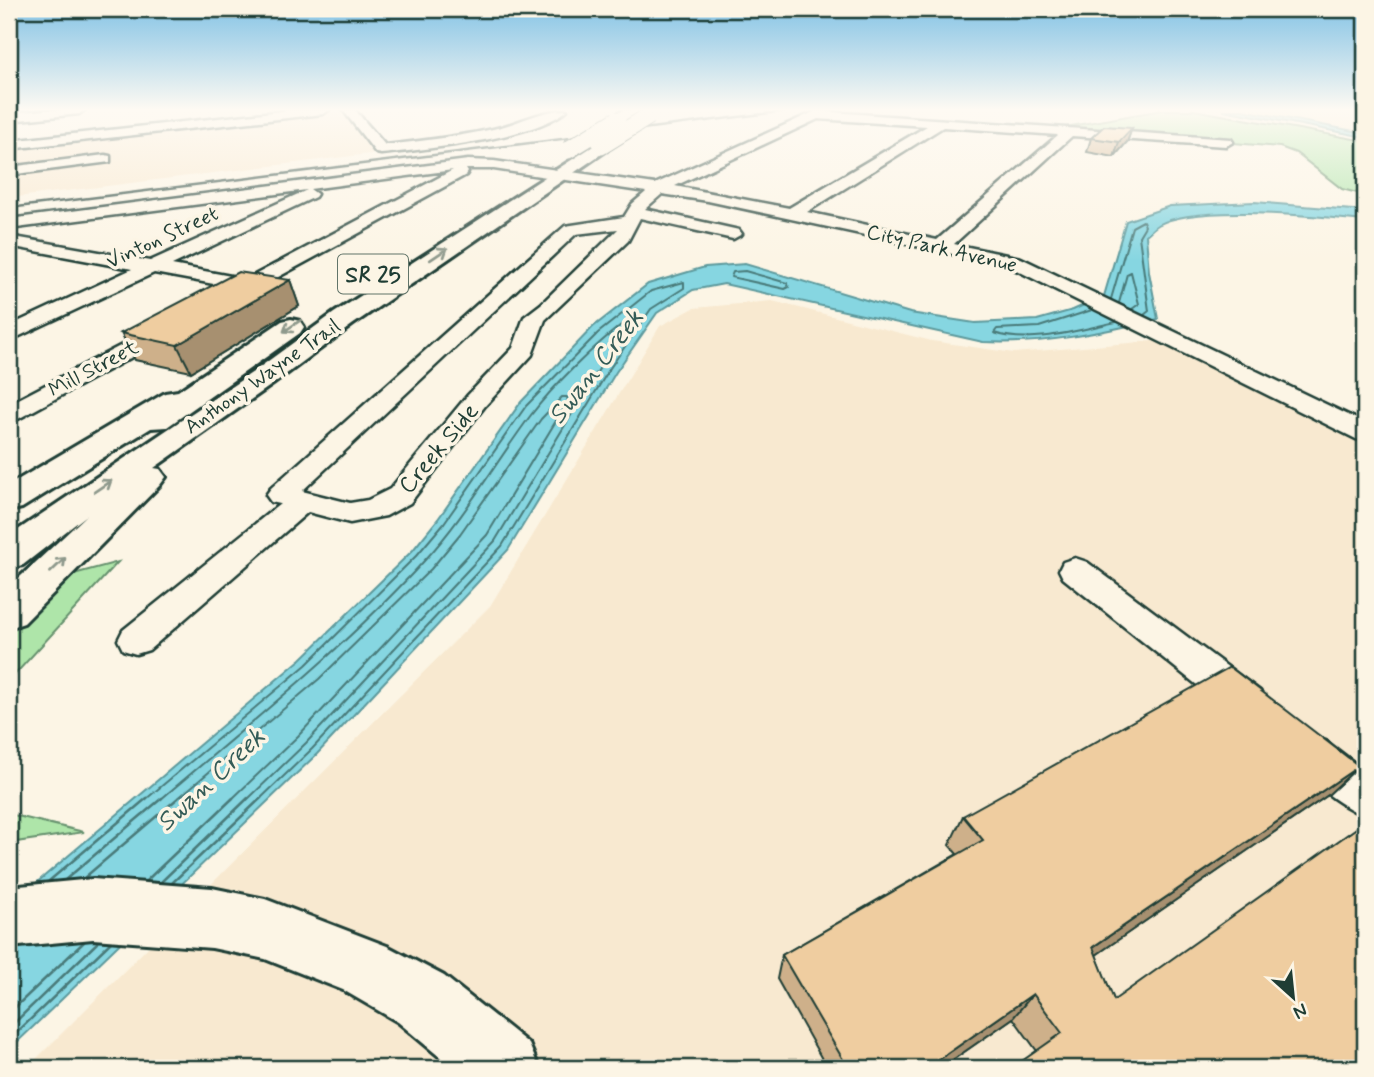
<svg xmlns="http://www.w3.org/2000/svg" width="1374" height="1077" font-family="Mynerve,sans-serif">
	<rect width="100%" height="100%" fill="#fcf5e5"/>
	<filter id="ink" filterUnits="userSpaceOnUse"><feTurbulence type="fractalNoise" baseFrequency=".0143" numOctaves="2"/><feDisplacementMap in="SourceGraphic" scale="14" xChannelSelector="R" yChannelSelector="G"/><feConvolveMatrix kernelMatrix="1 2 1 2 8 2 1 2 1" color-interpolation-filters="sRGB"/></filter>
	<g filter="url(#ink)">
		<g fill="#f8e9d0">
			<path d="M345,110l32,43 -368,45v-51z"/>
			<path d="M1223,110h142v27z"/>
			<path d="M772,301l160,40 82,12 150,-13 201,100v628h-1338l463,-462 170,-280 34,-18z"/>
		</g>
		<g fill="#aee5a9" stroke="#66916e" stroke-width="2">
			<path d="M1162,110h32l171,31v54l-23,-6 -46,-36 -16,-6 -221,-19z"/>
			<path d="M118,562l-109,119v-47l50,-56z"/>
			<path d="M9,814l75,18 -75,11z"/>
		</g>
		<g fill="#86d6e1" stroke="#5d999c" stroke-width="2">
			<path d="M1223,110h19l123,23v4z"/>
			<path d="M1254,202l111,9v10c-45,-4 -169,-18 -207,4 -4,2 -8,7 -12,10l3,37 9,47c-58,14 -115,26 -175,23l-259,-58 -31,6 -36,23 -41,59 -108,178 -191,204 -308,296v-144l292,-247 112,-109 25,-31 83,-117 72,-75 55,-43 57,-17 40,-3 165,49 65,10 62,-3 36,-10 31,-14 22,-75 44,-15z"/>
		</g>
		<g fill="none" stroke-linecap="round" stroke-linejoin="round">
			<g stroke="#487a79" stroke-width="2">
				<path d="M745,271l42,12 2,4 -4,2 -54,-12 2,-5z"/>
				<path d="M1111,299l21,-72 11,-6 2,5 -6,10 10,75 -5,4"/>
				<path d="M1119,303l8,-29 4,-2 8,32 -7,5"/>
				<path d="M1092,310l-53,17 -42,2 -3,4c37,12 85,-3 122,-11"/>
				<path d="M145,800l161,-135 111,-110 27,-32 82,-117 72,-73 53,-42 33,-9v6l-33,21 -41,59 -108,178 -190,203 -53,51"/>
				<path d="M160,800c90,-77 184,-151 264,-239 41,-44 71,-98 107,-146 22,-29 61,-67 90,-90l4,1 1,4 -24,34 -107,177 -189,202 -59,57"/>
				<path d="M176,800l143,-121 112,-110 29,-35 81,-115 21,-22h5l1,4 -81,134 -189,201 -67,64"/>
			</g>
			<g stroke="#487a79" stroke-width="2.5">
				<path d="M84,878l94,-80"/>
				<path d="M65,880l97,-82"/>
				<path d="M49,881l98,-83"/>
				<path d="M146,881l87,-83"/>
				<path d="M161,882l87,-84"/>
				<path d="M172,883l89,-85"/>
				<path d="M9,1013l75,-71"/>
				<path d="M9,1028l90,-87"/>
				<path d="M9,1040l102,-98"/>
			</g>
			<g stroke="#1f3d34" stroke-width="5">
				<g id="minor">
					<path d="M44,110h41l-6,4 -70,7v-8z"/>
					<path d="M291,110h38l-6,4 -314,35v-8z"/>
					<path d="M343,110h12l30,35c36,-4 73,-8 108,-16 25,-5 49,-20 74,-19 -32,29 -142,39 -186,44l-5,-1z"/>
					<path d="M816,111l415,28 2,3 -7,4 -154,-10 -118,108 67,14 344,165v18l-9,-2 -348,-173 -300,-65 -46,-7 -17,15 94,21 3,4 -9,5 -93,-21 -12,23 -83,79 -13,35 -47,51 -75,97 -24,13 -36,7 -42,-11 -159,138 -13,4 -13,-4 -5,-10 5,-10 157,-126 -9,-2 -5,-7 5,-7 294,-262 59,-9 8,-13 14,-12 -152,-23h-28l2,3 -2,3 -230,125h-14l-3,-4 11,-9 -76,-14 -145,68v-15l123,-57 -123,-23v-10l141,25 157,-71 -298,39v-10l459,-59 26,1 161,23zM818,119l109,7 -138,82 -114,-22zM943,127l115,8 -121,105 -130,-28zM453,170l-206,109 -75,-14 143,-68 2,-3 -7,-5zM618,229l-77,75 -17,13 -11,31 -46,48 -77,93 -22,11 -18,3 -48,-12 274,-257z"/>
					<path d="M105,155l5,1v6l-101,13v-8z"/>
					<path d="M168,321l8,2 3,5 -3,5 -158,86 -9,3v-18z"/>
					<path d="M1075,558l12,4 173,129 5,11 -5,11 -14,5 -14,-5 -169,-135 -4,-8 4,-8z"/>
					<path d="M1311,736l15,5 39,30v45c-23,-9 -64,-39 -75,-62l6,-13z"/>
				</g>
			</g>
			<g stroke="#1f3d34" stroke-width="6">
				<path id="major" d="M93,879l119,9 53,11 122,47 57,30 85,68 10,24h-86l-55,-46 -55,-32 -78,-31 -53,-11 -119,-9 -84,8v-60z"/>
			</g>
			<g stroke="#1f3d34" stroke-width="6">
				<g id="highway">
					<path d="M623,110h17l-18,13h-10l-3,-3z"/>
					<path d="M601,141l6,1 2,4 -2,4 -255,175 -79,59 -119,84 6,1 6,8 -6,8 -136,138 -15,5v-41l78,-72 -64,50 -14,3v-32l244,-164 81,-59z"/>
					<path d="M291,319l9,2 4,6 -4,6 -133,94 -16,1 -129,80 -13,3v-26l156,-92 13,-2 104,-70z"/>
				</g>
			</g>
			<use href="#minor" fill="#fcf5e5" fill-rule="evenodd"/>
			<use href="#major" fill="#fcf5e5" fill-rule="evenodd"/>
			<use href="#highway" fill="#fcf5e5" fill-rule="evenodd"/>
			<path stroke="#1f3d34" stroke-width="2.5" d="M9,208l785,-98"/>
			<g stroke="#1f3d34" stroke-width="19" stroke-linecap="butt">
				<g id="highway-bridge">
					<path d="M601,146l48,-30"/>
					<path d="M568,150l49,-30"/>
				</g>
			</g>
			<use href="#highway-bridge" stroke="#fcf5e5" stroke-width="17"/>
		</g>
		<g fill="#ceb08a" stroke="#1f3d34" stroke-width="2">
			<path d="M1132,128l-5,14 -13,15 -27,-5 4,-14z"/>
			<path d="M290,280l9,26 -108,66 -56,-12 -14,-27z"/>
			<path d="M1359,766l-31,29 -232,160 18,45 251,68 -328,-17 -24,-33 -72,50h-114l-50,-89 5,-24 175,-101 -8,-9 14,-29z"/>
		</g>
		<g fill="#a79070" stroke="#1f3d34" stroke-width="2">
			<path d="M1132,128l-5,14 -13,15 5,-15z"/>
			<path d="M290,280l9,26 -108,66 -14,-27z"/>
			<path d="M1359,766l-31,29 -258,178 23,-26z"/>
			<path d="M1033,994l-20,24 -72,50h-14z"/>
		</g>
		<g fill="#efcda0" stroke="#1f3d34" stroke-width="2">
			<path d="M1104,126l28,2 -13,14 -28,-4z"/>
			<path d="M238,272l52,8 -113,65 -56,-12z"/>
			<path d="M1230,667l129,99 -266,181 21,53 251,-178v246h-353l50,-35 -29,-39 -106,74h-79l-66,-113 201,-115 -20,-24z"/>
		</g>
		<defs><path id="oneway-shaft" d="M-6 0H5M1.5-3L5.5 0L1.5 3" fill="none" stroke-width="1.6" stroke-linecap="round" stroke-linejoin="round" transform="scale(1.75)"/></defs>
		<g stroke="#8e998c">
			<use href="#oneway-shaft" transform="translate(439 254) rotate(-34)"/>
			<use href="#oneway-shaft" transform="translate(292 326) rotate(146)"/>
			<use href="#oneway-shaft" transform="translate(103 486) rotate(-34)"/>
			<use href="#oneway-shaft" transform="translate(58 565) rotate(-44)"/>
		</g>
	</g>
	<linearGradient id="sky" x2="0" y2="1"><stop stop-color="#81c2e5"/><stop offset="0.42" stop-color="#fefaf3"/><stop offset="1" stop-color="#fefaf3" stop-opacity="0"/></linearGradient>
	<rect width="1374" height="261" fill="url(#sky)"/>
	<g text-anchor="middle" stroke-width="7" stroke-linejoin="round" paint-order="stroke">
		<g font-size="21" fill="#1f3d34" stroke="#fcf5e5">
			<text transform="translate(162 237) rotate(-25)" y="7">Vinton Street</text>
			<text transform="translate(942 248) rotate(13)" y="7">City Park Avenue</text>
			<text transform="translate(93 368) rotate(-28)" y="7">Mill Street</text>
			<text transform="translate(262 376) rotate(-35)" y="7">Anthony Wayne Trail</text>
		</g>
		<rect fill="#fcf5e5" stroke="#617469" stroke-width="2" x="338" y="254.5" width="70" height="39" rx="5"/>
		<g font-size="23" font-weight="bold" fill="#1f3d34">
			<text x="373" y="282">SR 25</text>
		</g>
		<g font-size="24" fill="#1f3d34" stroke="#fcf5e5">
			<text transform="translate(438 448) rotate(-50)" y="8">Creek Side</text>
		</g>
		<g font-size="26" font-style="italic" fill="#345c57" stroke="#fcf5e5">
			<text transform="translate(595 366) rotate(-52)" y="9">Swan Creek</text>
			<text transform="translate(210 779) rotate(-43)" y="9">Swan Creek</text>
		</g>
	</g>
	<rect width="1374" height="1077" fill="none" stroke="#fcf5e5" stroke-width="35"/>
	<rect x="18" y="18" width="1339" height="1042" fill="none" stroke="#1f3d34" stroke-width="2.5" filter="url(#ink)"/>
	<g transform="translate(1293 997) rotate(153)" stroke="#fcf5e5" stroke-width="5" paint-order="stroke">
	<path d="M0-5L12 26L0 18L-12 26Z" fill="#1f3d34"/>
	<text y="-10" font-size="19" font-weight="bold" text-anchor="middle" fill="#1f3d34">N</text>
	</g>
</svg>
